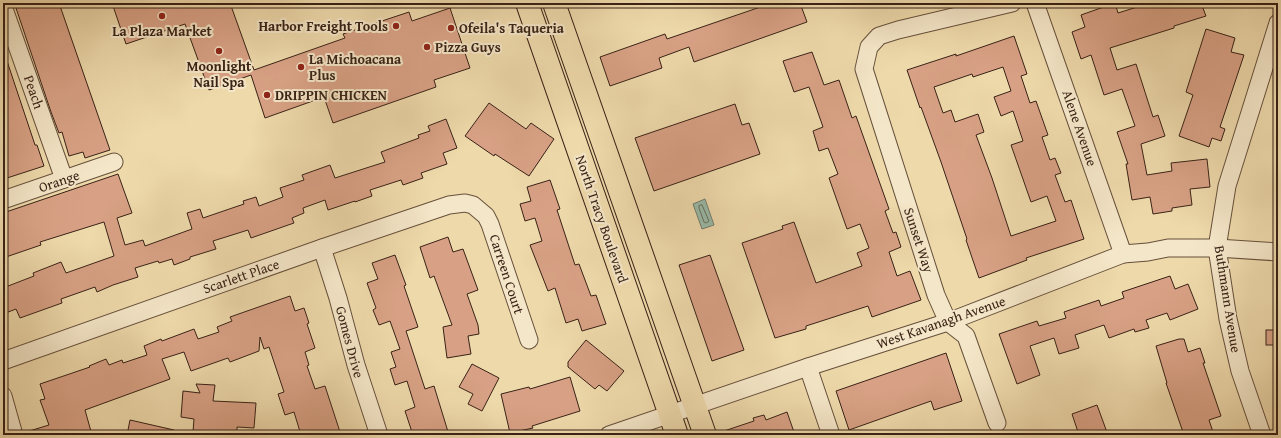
<svg xmlns="http://www.w3.org/2000/svg" width="1281" height="438" font-family="'Gentium Book Plus',serif">
	<rect width="100%" height="100%" fill="#eed9ab"/>
	<filter id="stains"><feTurbulence type="fractalNoise" baseFrequency=".005" numOctaves="4"/><feColorMatrix values="0 0 0 0 .2 0 0 0 0 .09 0 0 0 0 .02 0 0 0 .5 -.17"/></filter>
	<radialGradient id="worn" r=".72"><stop offset=".6" stop-color="#630" stop-opacity="0"/><stop offset="1" stop-color="#630" stop-opacity=".3"/></radialGradient>
	<path fill="#99baa8" stroke="#737d6e" d="M705,199l9,26 -12,4 -9,-25z"/>
	<g fill="none" stroke-linecap="round" stroke-linejoin="round">
		<path stroke="#696e5f" stroke-width="1" d="M702,205l7,16 -3,2 -2,-1 -5,-14v-2z"/>
	</g>
	<g fill="#d8a185" stroke="#392216" fill-rule="evenodd">
		<path d="M22,3h37l51,147 -25,8 -2,-6 -14,4 -7,-24 -3,1 -8,-21 -36,-107z"/>
		<path d="M112,3h118l24,67 91,-32 -2,-4 66,-22 3,9 38,-13 20,60 -36,12 2,7 -103,36 -9,-26 -59,21 -14,-43 -42,15 -24,-66 -59,20z"/>
		<path d="M772,3h28l7,19 -113,40 -5,-15 -30,11 3,10 -52,18 -10,-29 65,-23 2,5z"/>
		<path d="M1115,3l3,10 32,-10h51l5,13 -32,10v2l-64,20 7,22 19,-6 17,53 5,-2 7,21 -24,8 6,31 25,-4 -1,-8 36,-4 3,28 -20,2 2,16 -20,3v3l-19,3 -3,-17 -18,3 -6,-36h2l-11,-32 18,-6 -13,-37 -18,6 -13,-40 -10,4 -9,-27 13,-5 -4,-12z"/>
		<path d="M1206,29l29,9 -4,14 13,3 -24,72 5,2 -4,12 -9,-3 -3,9 -30,-11 14,-41 -7,-3z"/>
		<path d="M1014,36l13,38 -6,2 9,27 6,-2 12,34 -6,2 8,23 5,-2 6,15 -6,2 10,27 6,-2 13,39 -58,19 1,2 -48,18 -13,-38 1,-1 -26,-77 -20,-55 -1,1 -13,-38 49,-16v2zM1003,67l8,24 -17,6 7,19 12,-5 10,30 -12,4 20,57 16,-6 9,25 -45,15 -19,-58 -16,-43 8,-3 -6,-18 -23,8 -4,-12 -8,3 -9,-26 38,-13 1,3z"/>
		<path d="M812,52l12,33 15,-5 13,38 4,-2 33,93 -4,2 8,22 3,-1 5,15 -12,5 8,24 13,-5 11,29 -49,17 -4,-11 -62,20v3l-31,9 -33,-95 41,-14 -1,-3 12,-4 22,61 46,-17 -5,-13 12,-5 -9,-24 -13,5 -18,-51 9,-4 -10,-26 -9,3 -6,-20 10,-4 -14,-40 -15,5 -11,-31z"/>
		<path d="M5,55l30,90h2l7,21 -37,12 -4,-12v-110z"/>
		<path d="M489,103l37,26 5,-6 23,16 -25,37 -34,-22 -1,2 -29,-20z"/>
		<path d="M735,104l7,21 7,-2 11,31 -106,37 -19,-53z"/>
		<path d="M446,119l11,29 -14,5 4,11 -26,9 2,5 -20,7 -2,-5 -31,10 2,6 -17,6v-1l-27,9 -3,-10 -22,8 1,5 -12,5 2,5 -43,15 -3,-8 -35,11 3,8 -26,8v2l-16,6 -2,-6 -13,4 -1,-2 -23,7 3,9 -25,8 -16,7 -2,-5 -34,12 1,4 -42,15 -4,-9 -13,5v-26l31,-12 -1,-3 28,-11 5,11 48,-17 -10,-34 -64,20 1,3 -38,13v-45l115,-39 14,39 -15,5 8,27 18,-5 2,6 47,-17 -5,-16 13,-4 3,9 41,-14 -1,-3 13,-4 3,9 24,-9 -3,-9 24,-8 -2,-5 28,-10 5,13 50,-16 -4,-10 38,-14 -1,-3 12,-4 -2,-5z"/>
		<path d="M550,180l10,29 -3,1 18,55 4,-1 12,32 5,-1 10,29 -24,7 -4,-12 -12,4 -11,-35 -7,3 -18,-46 12,-4 -7,-23 -10,3 -5,-17 11,-3 -4,-14z"/>
		<path d="M448,237l5,15 10,-3 15,41 -11,4 11,31 1,9 -11,2 3,18 -24,4 -4,-31 9,-2 -18,-49 -4,2 -10,-31z"/>
		<path d="M395,255l11,30 -2,1 14,41 -12,4 19,58 9,-3 15,49h-36l-8,-24 10,-4 -8,-26 -12,4 -5,-16 6,-2 -5,-15 9,-3 -10,-28 -11,4 -6,-15 3,-2 -9,-25 11,-4 -6,-16z"/>
		<path d="M710,255l34,95 -32,11 -33,-96z"/>
		<path d="M1170,276l5,13 13,-5 10,25 -28,11 -3,-7 -21,7 3,8 -14,4 -1,-3 -25,9 -5,-13 -29,10 4,13 -20,6 -5,-16 -24,8 10,29 -23,9 -18,-50 38,-13 2,5 27,-8 -2,-6 35,-12 2,6 23,-8 -2,-6z"/>
		<path d="M290,296l5,15 9,-3 5,15 -2,1 8,24 -10,4 4,13 -2,1 8,23 10,-3 16,49h-40l-7,-23 -9,3 -7,-21 6,-2 -15,-45 -5,2 -4,-12 -1,14 -29,11 -2,-4 -37,13 -7,-19 -22,7 8,20 -85,31 7,25h-66v-3l23,-7 -9,-25 5,-1 -5,-15 50,-17 -1,-1 17,-7 3,6 13,-5 1,3 24,-8 -3,-9 17,-7 1,2 32,-12 4,10 21,-7 -2,-5 15,-6 -2,-4z"/>
		<rect x="1266" y="330" width="12" height="15"/>
		<path d="M1179,339h5l4,13 12,-4 5,15h-2l18,53 -12,4 5,15h-30l-18,-52h1l-11,-37z"/>
		<path d="M586,340l38,31 -17,20 -8,-6 -4,4 -27,-22v-5z"/>
		<path d="M946,353l16,48 -28,9 -3,-9 -82,29 -13,-39z"/>
		<path d="M472,364l27,14 -17,33 -14,-7 5,-10 -14,-7z"/>
		<path d="M570,377l10,34 -48,15 1,2 -23,5 -9,-39 28,-7 1,2z"/>
		<path d="M196,384l19,1 -2,16 43,2 -2,25 -17,-1v8h-16l-28,-3 1,-13 -13,-2 2,-26 17,2z"/>
		<path d="M1097,405l11,30h-29l-7,-21z"/>
		<path d="M787,412l8,23h-76l-1,-2 36,-12 -1,-3 11,-3 2,5z"/>
		<path d="M130,420l44,10 -1,5h-46z"/>
	</g>
	<g fill="none" stroke-linecap="round" stroke-linejoin="round">
		<g stroke="#66503b" stroke-width="19">
			<g id="minor">
				<path d="M1035,3l88,251"/>
				<path d="M3,6l61,173"/>
				<path d="M3,200l111,-38"/>
				<path d="M322,248l16,50 18,67 23,70"/>
				<path d="M3,361l319,-113 127,-43 16,-2 8,2 13,11 4,8 39,116"/>
				<path d="M808,367l23,68"/>
				<path d="M3,396l11,39"/>
				<path d="M997,423l-31,-87 -18,-14 -12,-27 -72,-226 5,-22 10,-11 19,-6 114,-27"/>
				<path d="M609,435l199,-68 140,-45 175,-68 25,-2 20,-4h49l61,4"/>
				<path d="M1262,435l-22,-64 -12,-52 -11,-71 10,-62 51,-163"/>
			</g>
		</g>
		<g stroke="#392216" stroke-width="24">
			<g id="primary">
				<path d="M527,3l150,432"/>
				<path d="M554,3l151,432"/>
			</g>
		</g>
		<use href="#minor" stroke="#f4e6c8" stroke-width="17"/>
		<use href="#primary" stroke="#eed9ab" stroke-width="22"/>
	</g>
	<g fill="#8f2418" stroke="#f4e6c8" stroke-width="1.5">
		<circle cx="162" cy="16" r="4"/>
		<circle cx="396" cy="26" r="4"/>
		<circle cx="451" cy="28" r="4"/>
		<circle cx="427" cy="47" r="4"/>
		<circle cx="219" cy="51" r="4"/>
		<circle cx="301" cy="67" r="4"/>
		<circle cx="267" cy="95" r="4"/>
	</g>
	<g text-anchor="middle" stroke-width="4" stroke-linejoin="round" paint-order="stroke">
		<g font-size="14" font-weight="bold" fill="#392216" stroke="#f4e6c8" text-anchor="start">
			<text x="388" y="31" text-anchor="end">Harbor Freight Tools</text>
			<text x="459" y="33">Ofeila's Taqueria</text>
			<text x="162" y="36" text-anchor="middle">La Plaza Market</text>
			<text x="435" y="52">Pizza Guys</text>
			<text x="309" y="64">La Michoacana<tspan x="309" dy="16">Plus</tspan></text>
			<text x="219" y="71" text-anchor="middle">Moonlight<tspan x="219" dy="16">Nail Spa</tspan></text>
			<text x="275" y="100">DRIPPIN CHICKEN</text>
		</g>
		<g font-size="14" fill="#392216" stroke="#f4e6c8">
			<text transform="translate(34 92) rotate(71)" y="5">Peach</text>
			<text transform="translate(1080 128) rotate(71)" y="5">Alene Avenue</text>
			<text transform="translate(59 181) rotate(-19)" y="5">Orange</text>
			<text transform="translate(602 219) rotate(71)" y="5">North Tracy Boulevard</text>
			<text transform="translate(919 240) rotate(72)" y="5">Sunset Way</text>
			<text transform="translate(507 274) rotate(72)" y="5">Carreen Court</text>
			<text transform="translate(241 276) rotate(-19)" y="5">Scarlett Place</text>
			<text transform="translate(1228 299) rotate(81)" y="5">Buthmann Avenue</text>
			<text transform="translate(941 322) rotate(-19)" y="5">West Kavanagh Avenue</text>
			<text transform="translate(350 342) rotate(75)" y="5">Gomes Drive</text>
		</g>
	</g>
	<rect width="1281" height="438" fill="none" stroke="#eed9ab" stroke-width="16"/>
	<rect x="4" y="4" width="1273" height="430" fill="none" stroke="#392216" stroke-width="2"/>
	<rect x="8" y="8" width="1265" height="422" fill="none" stroke="#392216"/>
	<rect width="100%" height="100%" filter="url(#stains)"/>
	<rect width="100%" height="100%" fill="url(#worn)"/>
</svg>
